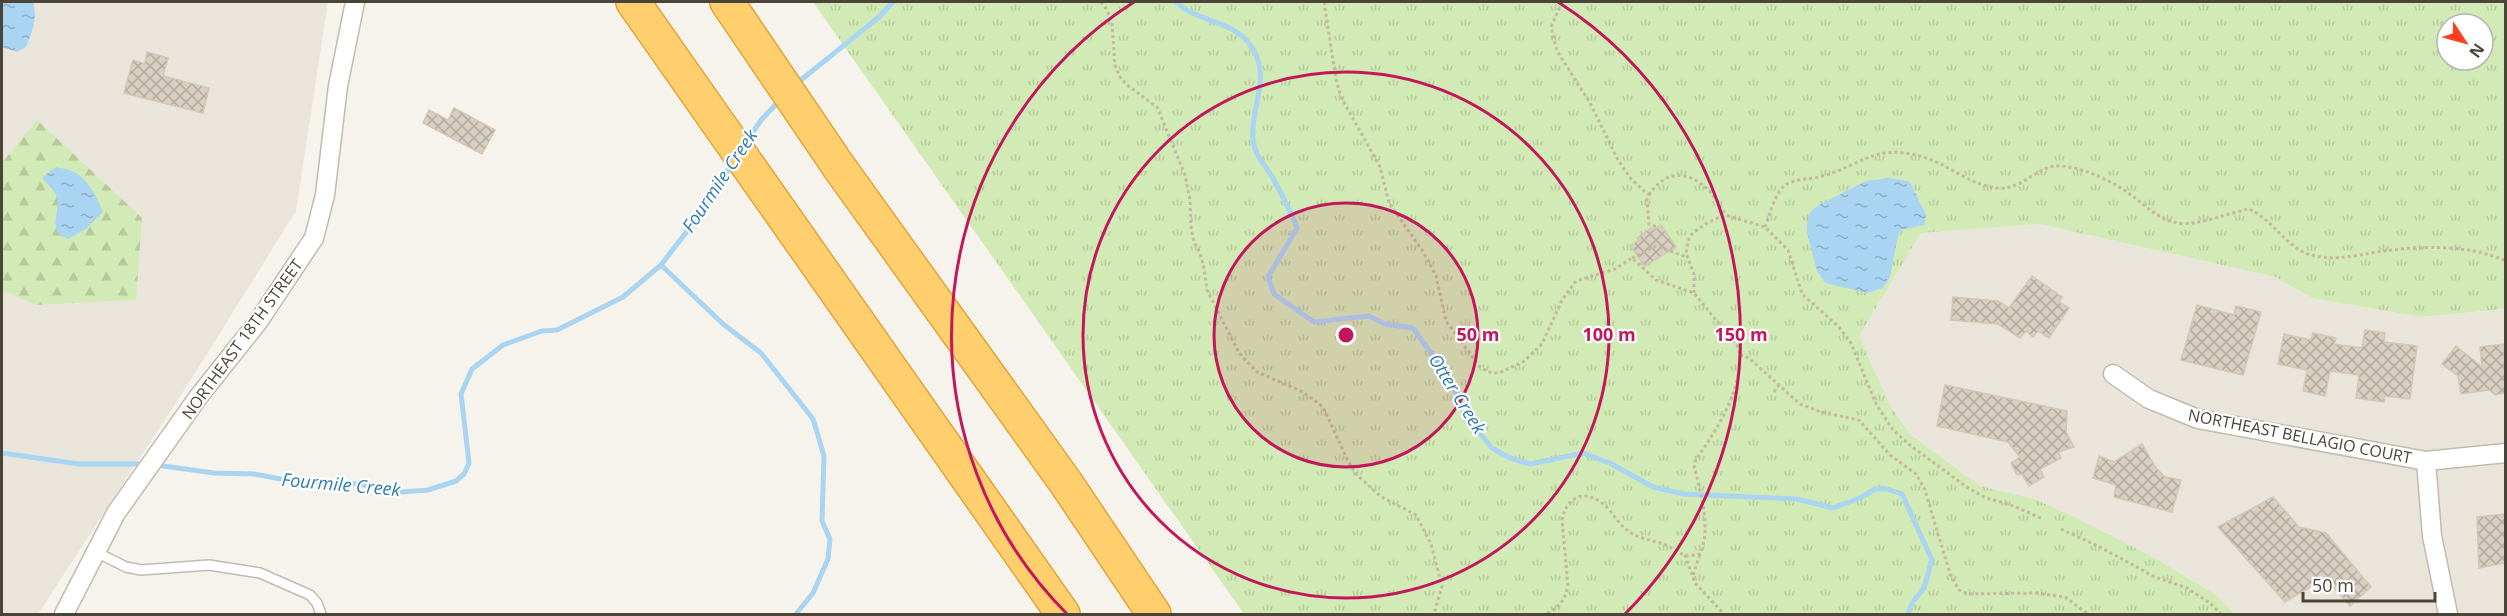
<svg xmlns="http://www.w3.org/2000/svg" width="2507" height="616" font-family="'Open Sans',sans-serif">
	<defs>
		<pattern id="grass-tufts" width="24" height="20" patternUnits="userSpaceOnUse" patternTransform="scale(1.5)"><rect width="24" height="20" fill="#d2eab5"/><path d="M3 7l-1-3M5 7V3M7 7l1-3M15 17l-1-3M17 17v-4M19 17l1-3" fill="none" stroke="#b6ca9c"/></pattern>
		<pattern id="forest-firs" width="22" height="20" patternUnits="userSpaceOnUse" patternTransform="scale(1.5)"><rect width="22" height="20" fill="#d2eab5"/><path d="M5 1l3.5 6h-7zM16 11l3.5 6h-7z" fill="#b6ca9c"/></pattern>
		<pattern id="water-ripples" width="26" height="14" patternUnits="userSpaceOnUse" patternTransform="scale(1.5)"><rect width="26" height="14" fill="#a9d4f2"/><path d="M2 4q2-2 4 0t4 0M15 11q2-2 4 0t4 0" fill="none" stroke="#8caec5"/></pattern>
		<pattern id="building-cross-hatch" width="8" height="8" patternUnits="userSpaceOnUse" patternTransform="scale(1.5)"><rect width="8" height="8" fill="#d8cfc1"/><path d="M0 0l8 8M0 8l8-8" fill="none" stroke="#b1aa9e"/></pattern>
	</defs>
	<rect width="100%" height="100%" fill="#f6f3ec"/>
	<g fill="#eae5da">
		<path d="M2,2h326l-32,209 -106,170 -152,233h-36z"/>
		<path d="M2040,224l235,53 37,21 109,19 84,-8v305h-270l-20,-20 -58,-35 -122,-60 -55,-13 -70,-52 -19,-27 -32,-71 62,-103z"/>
	</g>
	<path fill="url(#grass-tufts)" fill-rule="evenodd" d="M813,2h1692v307l-84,8 -109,-19 -37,-21 -235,-53 -119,9 -62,103 32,71 19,27 70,52 55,13 41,19 81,41 31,19 27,16 20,20h-991zM2447,24h36v36h-36z"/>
	<path fill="url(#forest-firs)" d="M37,120l105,98 -6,82 -100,5 -34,-15v-127z"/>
	<g fill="url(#water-ripples)">
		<path d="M2,2h31c5,16 -1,30 -7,45l-9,5 -15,-5z"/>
		<path d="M54,168c27,-2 40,21 49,44l-17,17 -18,10c-24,-8 -4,-28 -13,-46 -3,-5 -9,-10 -13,-15z"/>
		<path d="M1889,178l19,3 3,3 15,31 -2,10 -23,5 -3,5 -8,42 -7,11 -16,5 -42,-10 -8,-12 -10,-39v-10l3,-9 7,-7 49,-25z"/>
	</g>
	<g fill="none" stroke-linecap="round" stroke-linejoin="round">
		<g stroke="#a9d4f2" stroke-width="5">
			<path d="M1176,2c20,19 52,18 71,39 28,31 3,64 6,97 1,19 14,28 22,44 8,15 16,30 22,46l-29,49 6,17 40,28 55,-6 16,8 28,4 35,49 24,47 20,24 18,10 20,6 53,-11 27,10 43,24 31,7 113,5 36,9 29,-11 13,-8h12l15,5 30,66 -8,28 -12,15 -4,11"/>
			<path d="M796,84l83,-67 14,-15"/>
			<path d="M745,143l17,-24 19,-20"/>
			<path d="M661,265l62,59 38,29 52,66 11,37 -2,65 8,18 -2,20 -15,34 -17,21"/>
			<path d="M2,453l77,11h65"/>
			<path d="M156,465l58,8 40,1 42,8 62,2 25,5 9,-1 9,4 27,-2 28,-9 8,-7 5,-11 -8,-69 11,-25 31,-24 39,-14 15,-1 66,-33 38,-32 50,-65 21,-37"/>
		</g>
	</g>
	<g fill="url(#building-cross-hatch)" stroke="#d3c7b4" stroke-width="1.5">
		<path d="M147,52l21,6 -5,18 46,12 -6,25 -79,-20 9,-33 12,4z"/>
		<path d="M454,108l41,22 -13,24 -59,-31 6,-13 19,10z"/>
		<path d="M1661,225l15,22 -31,19 -15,-20 9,-6 -2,-2 14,-10 2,2z"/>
		<path d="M2032,276l30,21 -3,5 10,6 -20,30 -11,-7 -5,6 -7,-6 -6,7 -22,-14 -47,-4 2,-23 45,4 11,7z"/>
		<path d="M2197,305l37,10 2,-9 25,6 -18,63 -62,-15z"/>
		<path d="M2365,330l20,3 -1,9 33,4 -7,53 -26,-3v6l-28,-4 3,-23 -29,-4 -5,25 -22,-5 4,-21 -29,-6 6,-30 27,6 2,-7 23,5 -2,6 28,4z"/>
		<path d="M2504,344l1,49 -10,2 -6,-5 -28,4 -3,-18 -16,-12 14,-18 26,21 -2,-20z"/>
		<path d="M1945,385l122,26 -1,21 8,15 -16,5 3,6 -21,11 4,8 -15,9 -7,-12 -5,1 -6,-12 9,-6 -12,-15 -71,-16z"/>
		<path d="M2142,444l14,24 9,9 16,3 -9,32 -58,-15 2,-12 -23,-7 6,-22 15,6z"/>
		<path d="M2273,497l26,30 27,6 45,54 -21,19 -25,-28 -40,24 -67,-75z"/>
		<path d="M2505,514v49l-26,5 -2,-51z"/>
	</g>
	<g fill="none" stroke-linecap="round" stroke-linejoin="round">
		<g stroke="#c2bbae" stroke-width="12">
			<path id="lane" d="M96,552l30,15 15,3 68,-5 51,8 50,22 7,8 4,11"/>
		</g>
		<g stroke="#c2bbae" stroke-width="21">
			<g id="street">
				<path d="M2113,374l36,25 49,20 228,42 80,-8"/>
				<path d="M2426,461l6,75 16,78"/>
				<path d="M64,614l52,-101 83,-117 59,-74 56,-84 11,-43 13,-109 17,-84"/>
			</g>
		</g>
		<g stroke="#e0a43c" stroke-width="36">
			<g id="highway">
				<path d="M633,2l430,612"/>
				<path d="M727,2l112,165 227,316 88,131"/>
			</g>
		</g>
		<g stroke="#c4b79f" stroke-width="3" stroke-dasharray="3 3" stroke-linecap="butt">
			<path d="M1101,2l6,8 5,13 3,43 5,11 7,8 30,22 28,68 5,25 1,27 3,15 6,11 4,15 3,22 32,63 18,19 46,20 20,15 25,54 8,13 24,22 36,19 15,29 11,42 -8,28"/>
			<path d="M1324,2l12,77 5,18 39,70 9,36 33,47 14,26 10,45 33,45 9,6 11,1 24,-11 19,-18 20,-44 14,-19 39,-12 17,-11 24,22 38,13 44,54c9,36 -22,85 -42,112l-2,6c6,28 18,62 6,89 -4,1 -9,2 -14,1 -7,-1 -13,-7 -20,-10 -13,-5 -28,-6 -39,-15 -10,-7 -15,-20 -25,-27 -20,-15 -36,-4 -40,17l6,66c-3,14 -9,22 -22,28"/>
			<path d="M1562,2l-11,25 6,24 33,52 28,57 13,19 18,16 -2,5 2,24 8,3"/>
			<path d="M1649,195c25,-39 62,-13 76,20"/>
			<path d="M1765,227c5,-13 9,-31 19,-41 9,-7 24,-7 35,-9 41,-10 55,-35 104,-20 25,7 48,29 75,31 24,3 40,-24 63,-22 25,2 55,17 74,32 13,10 25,22 43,25 20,3 50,-10 71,-14 25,11 39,42 66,47 23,5 47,-2 69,-5 39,-5 84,-7 122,10"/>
			<path d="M1632,258l24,-12 31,11"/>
			<path d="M1694,293v-19l-8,-21 3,-15 5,-6 13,-9 18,-8 40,12 23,23 14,44 37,33 12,16 25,61 17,26 18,16 57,42 18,10 25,7 32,14"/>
			<path d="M1740,355l5,1 5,3 50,45 21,8 38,8 31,35 26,19 9,16 25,84 9,16 8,4 69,-1 29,4 23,17"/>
			<path d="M1774,392l5,-7"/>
			<path d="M2061,529l37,17 57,31 32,11 23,15 11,11"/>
			<path d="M1685,555l10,28 29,31"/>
			<path d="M1693,575l7,-21"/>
		</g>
		<use href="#lane" stroke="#fff" stroke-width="9"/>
		<use href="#street" stroke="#fff" stroke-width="18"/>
		<use href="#highway" stroke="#ffcf6e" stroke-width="33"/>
	</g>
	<circle cx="1346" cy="335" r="132" fill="#c2185b" fill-opacity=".12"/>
	<g fill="none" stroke="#c2185b" stroke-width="3">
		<circle cx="1346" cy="335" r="132"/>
		<circle cx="1346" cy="335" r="263"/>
		<path d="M1067 614A395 395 0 0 1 1134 2M1558 2A395 395 0 0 1 1625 614"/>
	</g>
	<g text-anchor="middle" stroke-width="4.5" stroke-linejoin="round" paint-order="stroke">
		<g font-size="16" fill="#4b4439" stroke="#fff">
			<text transform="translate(242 339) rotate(-54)" y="6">NORTHEAST 18TH STREET</text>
			<text transform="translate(2300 436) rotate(11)" y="6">NORTHEAST BELLAGIO COURT</text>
		</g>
		<g font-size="18" font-style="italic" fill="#2e7ab2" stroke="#fff">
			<text transform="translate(720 181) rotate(-56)" y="6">Fourmile Creek</text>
			<text transform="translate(1457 394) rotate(58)" y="6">Otter Creek</text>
			<text transform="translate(341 485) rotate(5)" y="6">Fourmile Creek</text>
		</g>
	</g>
	<circle cx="1346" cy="335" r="9" fill="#c2185b" stroke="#fff" stroke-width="3"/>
	<g font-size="18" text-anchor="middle" font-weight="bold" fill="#c2185b" stroke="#fff" stroke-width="4.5" stroke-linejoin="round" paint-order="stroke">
		<text x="1478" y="341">50 m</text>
		<text x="1609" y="341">100 m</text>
		<text x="1741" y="341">150 m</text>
	</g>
	<rect width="2507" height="616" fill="none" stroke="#4b4439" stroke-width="6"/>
	<g transform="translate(2465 42) rotate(126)"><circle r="28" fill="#ffffff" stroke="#b7b4b0" stroke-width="1.5"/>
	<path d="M0-4.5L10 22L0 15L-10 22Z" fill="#fc3f1d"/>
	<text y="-9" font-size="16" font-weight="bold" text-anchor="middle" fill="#4b4439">N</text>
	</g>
	<path d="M2303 592v9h132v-9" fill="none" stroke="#4b4439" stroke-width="3"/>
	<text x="2312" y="592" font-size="18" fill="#4b4439" stroke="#ffffff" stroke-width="4.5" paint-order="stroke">50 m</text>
</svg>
